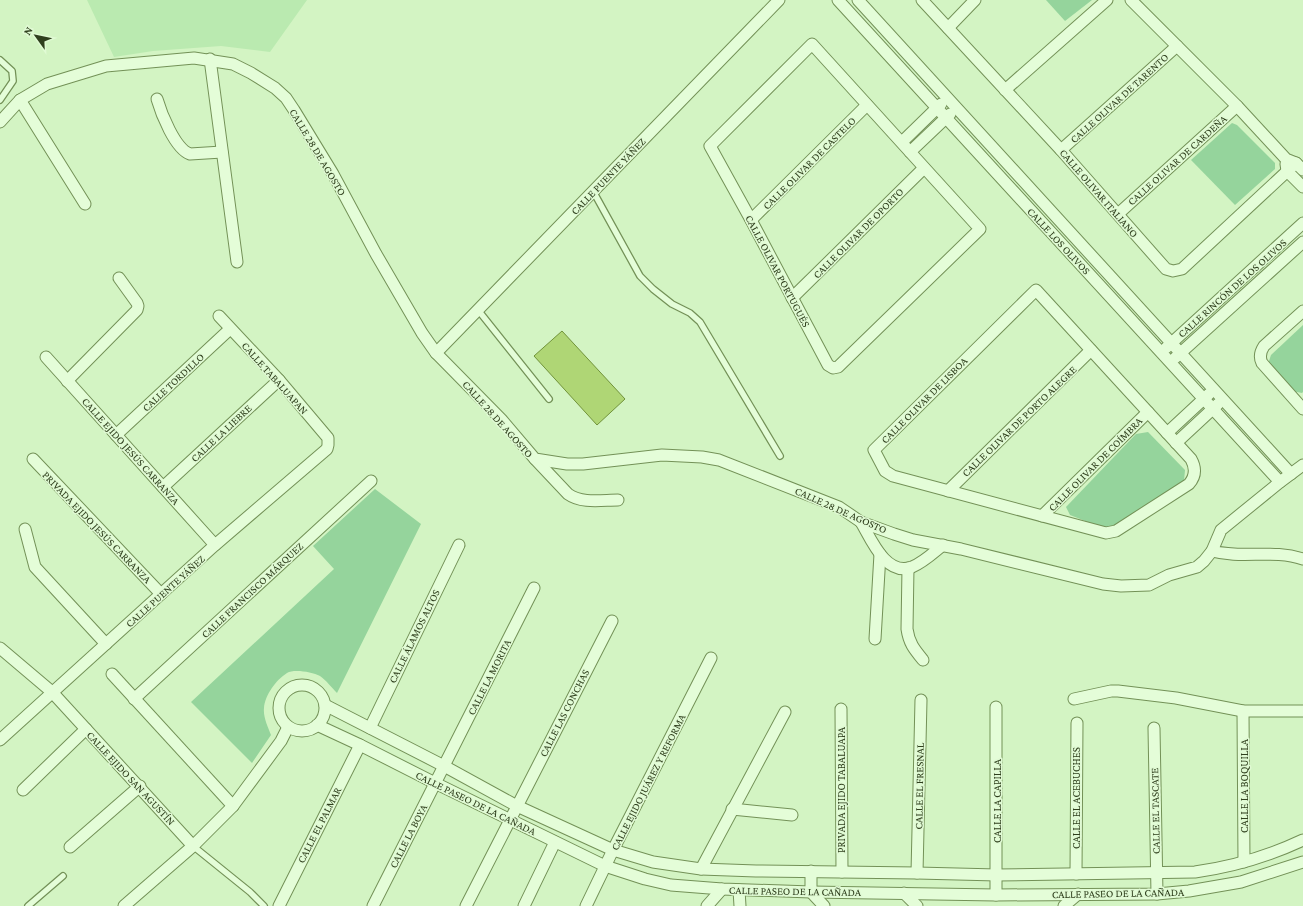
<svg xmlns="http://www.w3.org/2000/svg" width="1303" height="906" font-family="'Crimson Pro',serif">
	<rect width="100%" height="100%" fill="#d3f4c3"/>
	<path fill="#baeab0" d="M87,0h220l-37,52 -49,-6 -68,5 -39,6z"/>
	<g fill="#95d49c">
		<path d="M1046,0h46l-27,21z"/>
		<path d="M1232,123l5,2 38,38v6l-40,36 -44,-45z"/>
		<path d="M1303,325v67l-1,1 -10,-2 -24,-27 3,-9z"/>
		<path d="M1148,432l37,38 -1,11 -71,46 -10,1 -33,-13 -4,-8 70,-73z"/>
		<path d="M375,489l46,35 -84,169c-5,-5 -11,-13 -17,-17 -8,-4 -26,-7 -33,-3 -11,7 -22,22 -23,35 -1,9 4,19 7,27l-19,28 -61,-61 143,-133 -21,-23z"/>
	</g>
	<path fill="#afd675" stroke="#71933a" d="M562,331l63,68 -28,26 -63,-69z"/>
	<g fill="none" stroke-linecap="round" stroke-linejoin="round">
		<g stroke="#739157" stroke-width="8">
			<g id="lane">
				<path d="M0,60l12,11 1,10 -13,19"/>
				<path d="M593,191l47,85 13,13 19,15 18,9 10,9 80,134"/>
				<path d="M478,310l71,89"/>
				<path d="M193,846l57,46 14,14"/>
				<path d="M28,906l35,-30"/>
			</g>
		</g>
		<g stroke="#739157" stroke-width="13">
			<g id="street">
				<path d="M838,0l442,482"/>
				<path d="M858,0l433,474"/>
				<path d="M922,0l139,150 105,119 7,2 9,-2 114,-106"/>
				<path d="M1131,0l106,106 49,53 10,4 7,7"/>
				<path d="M948,28l27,-28"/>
				<path d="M812,44l168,185 -142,138 -5,1 -5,-3 -77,-145 -41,-74z"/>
				<path d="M210,59l27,203"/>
				<path d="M1005,90l102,-90"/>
				<path d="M157,99c4,14 18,50 33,55l32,-2"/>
				<path d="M20,100l65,104"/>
				<path d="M0,122l20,-22 27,-16 59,-18 88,-8 39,6 18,9 24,15 11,10 8,12 39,64 43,80 46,79 14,20 65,66 34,40 32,5h16l79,-9 40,2 17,3 120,47 22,15 33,12 19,6 48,9 142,35 18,2 28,-1 20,-10 28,-8 7,-6 8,-10 9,-21 59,-48 23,-17"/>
				<path d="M902,142l39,-38"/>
				<path d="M1061,150l116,-104"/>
				<path d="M910,152l40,-38"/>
				<path d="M1286,164l1,7 16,16"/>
				<path d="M1118,214l119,-108"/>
				<path d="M751,220l116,-115"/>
				<path d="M1036,290l155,169c5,9 5,17 -2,25l-73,47 -10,2 -213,-57 -8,-5 -11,-21z"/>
				<path d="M792,298l132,-130"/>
				<path d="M1303,311l-39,35c-4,6 -5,11 -2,17l41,46"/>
				<path d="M1166,348l137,-125"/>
				<path d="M436,353l343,-353"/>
				<path d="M46,357l169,188"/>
				<path d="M1175,358l128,-116"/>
				<path d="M67,381l70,-71 1,-4 -1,-3 -18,-25"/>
				<path d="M1167,433l42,-39"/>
				<path d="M116,435l114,-106"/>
				<path d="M1176,443l42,-39"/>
				<path d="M33,459l128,135"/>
				<path d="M535,459l33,35c14,10 34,6 50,6"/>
				<path d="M163,487l116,-107"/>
				<path d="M948,491l143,-141"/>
				<path d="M1042,516l106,-104"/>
				<path d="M861,522c10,17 25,55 51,45 12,-5 21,-14 31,-22"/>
				<path d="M25,529l10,38 71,77"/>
				<path d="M1212,551c30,8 61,-2 91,8"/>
				<path d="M908,568l-1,61c2,14 7,20 16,31"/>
				<path d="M875,639l5,-85"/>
				<path d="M0,648l52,44 141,154"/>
				<path d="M112,674l121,132"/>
				<circle cx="302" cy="708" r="23"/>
				<path d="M134,699l237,-218"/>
				<path d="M1074,699l37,-8h7l58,7 67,13h60"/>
				<path d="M325,705l119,61 73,40 96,44 40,12 48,7 55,2 161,2 80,2 198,-3c37,-5 74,-16 108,-32"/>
				<path d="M841,709l1,163"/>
				<path d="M1243,711l1,151"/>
				<path d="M317,725l43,20 75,38 170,83 40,13 26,6 51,4 89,3 185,3 161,-1 32,-3 52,-9 62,-20"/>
				<path d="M370,728l89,-183"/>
				<path d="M1154,728l3,166"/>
				<path d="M0,740l215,-195 112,-96 1,-4v-7l-49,-58 -60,-64"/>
				<path d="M23,790l63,-61"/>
				<path d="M732,809l60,6"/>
				<path d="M70,847l70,-61"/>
				<path d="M701,869l84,-157"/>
				<path d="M811,871v21l13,14"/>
				<path d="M917,873l4,-173"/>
				<path d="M1076,874l1,-151"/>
				<path d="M739,890l1,16"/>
				<path d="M904,893l13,13"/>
				<path d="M996,895v-188"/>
				<path d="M124,906l69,-60 40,-40 48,-65 7,-14"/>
				<path d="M279,906l81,-161"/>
				<path d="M373,906l161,-318"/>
				<path d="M466,906l146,-285"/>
				<path d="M524,906l31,-64"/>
				<path d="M586,906l27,-56 98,-192"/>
				<path d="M707,906l15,-17"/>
				<path d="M1064,906l14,-12"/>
			</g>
		</g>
		<use href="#lane" stroke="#e4fdd8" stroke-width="5.5"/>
		<use href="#street" stroke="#e4fdd8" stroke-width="11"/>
	</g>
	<g text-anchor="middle" stroke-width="3" stroke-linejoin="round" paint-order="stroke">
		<g font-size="11" fill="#2f3f1d" stroke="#e0fad4">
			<text transform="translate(1119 98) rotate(-42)" y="4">CALLE OLIVAR DE TARENTO</text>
			<text transform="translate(318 152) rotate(59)" y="4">CALLE 28 DE AGOSTO</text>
			<text transform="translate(1177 160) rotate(-42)" y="4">CALLE OLIVAR DE CARDEÑA</text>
			<text transform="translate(809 163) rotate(-45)" y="4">CALLE OLIVAR DE CASTELO</text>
			<text transform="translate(608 176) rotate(-46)" y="4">CALLE PUENTE YÁÑEZ</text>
			<text transform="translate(1099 193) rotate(49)" y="4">CALLE OLIVAR ITALIANO</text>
			<text transform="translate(858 233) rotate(-45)" y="4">CALLE OLIVAR DE OPORTO</text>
			<text transform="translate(1059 241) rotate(47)" y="4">CALLE LOS OLIVOS</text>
			<text transform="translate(778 271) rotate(62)" y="4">CALLE OLIVAR PORTUGUÉS</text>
			<text transform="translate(1232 288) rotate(-42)" y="4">CALLE RINCÓN DE LOS OLIVOS</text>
			<text transform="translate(275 378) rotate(48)" y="4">CALLE TABALUAPAN</text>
			<text transform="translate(173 382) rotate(-43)" y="4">CALLE TORDILLO</text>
			<text transform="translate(924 400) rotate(-45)" y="4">CALLE OLIVAR DE LISBOA</text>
			<text transform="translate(498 419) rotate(48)" y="4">CALLE 28 DE AGOSTO</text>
			<text transform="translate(1019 421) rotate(-44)" y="4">CALLE OLIVAR DE PORTO ALEGRE</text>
			<text transform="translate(221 433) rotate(-43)" y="4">CALLE LA LIEBRE</text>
			<text transform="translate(131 451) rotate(48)" y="4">CALLE EJIDO JESÚS CARRANZA</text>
			<text transform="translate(1095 464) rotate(-45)" y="4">CALLE OLIVAR DE COÍMBRA</text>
			<text transform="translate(841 510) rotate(24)" y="4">CALLE 28 DE AGOSTO</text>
			<text transform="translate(97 527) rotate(46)" y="4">PRIVADA EJIDO JESÚS CARRANZA</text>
			<text transform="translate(252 590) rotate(-43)" y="4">CALLE FRANCISCO MÁRQUEZ</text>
			<text transform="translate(165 591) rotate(-42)" y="4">CALLE PUENTE YÁÑEZ</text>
			<text transform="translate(414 636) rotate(-64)" y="4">CALLE ÁLAMOS ALTOS</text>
			<text transform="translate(489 677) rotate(-63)" y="4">CALLE LA MORITA</text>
			<text transform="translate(564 713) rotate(-63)" y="4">CALLE LAS CONCHAS</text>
			<text transform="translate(131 778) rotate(47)" y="4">CALLE EJIDO SAN AGUSTÍN</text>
			<text transform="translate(648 782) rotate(-63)" y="4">CALLE EJIDO JUÁREZ Y REFORMA</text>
			<text transform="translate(919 786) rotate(-89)" y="4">CALLE EL FRESNAL</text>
			<text transform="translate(1244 786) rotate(-90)" y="4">CALLE LA BOQUILLA</text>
			<text transform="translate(841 790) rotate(-90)" y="4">PRIVADA EJIDO TABALUAPA</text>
			<text transform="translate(1076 798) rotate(-90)" y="4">CALLE EL ACEBUCHES</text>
			<text transform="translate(997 801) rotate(-90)" y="4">CALLE LA CAPILLA</text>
			<text transform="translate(476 803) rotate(26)" y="4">CALLE PASEO DE LA CAÑADA</text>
			<text transform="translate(1155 811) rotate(-91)" y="4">CALLE EL TASCATE</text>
			<text transform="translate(319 825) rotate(-63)" y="4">CALLE EL PALMAR</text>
			<text transform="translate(408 836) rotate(-63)" y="4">CALLE LA BOYA</text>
			<text transform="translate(795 891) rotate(1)" y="4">CALLE PASEO DE LA CAÑADA</text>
			<text transform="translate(1118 893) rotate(-1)" y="4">CALLE PASEO DE LA CAÑADA</text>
		</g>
	</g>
	<g transform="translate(36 36) rotate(303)" stroke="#e0fad4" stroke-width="3" paint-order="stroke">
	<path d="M0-3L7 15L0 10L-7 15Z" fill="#2f3f1d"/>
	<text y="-6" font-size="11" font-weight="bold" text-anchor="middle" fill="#2f3f1d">N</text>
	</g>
</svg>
